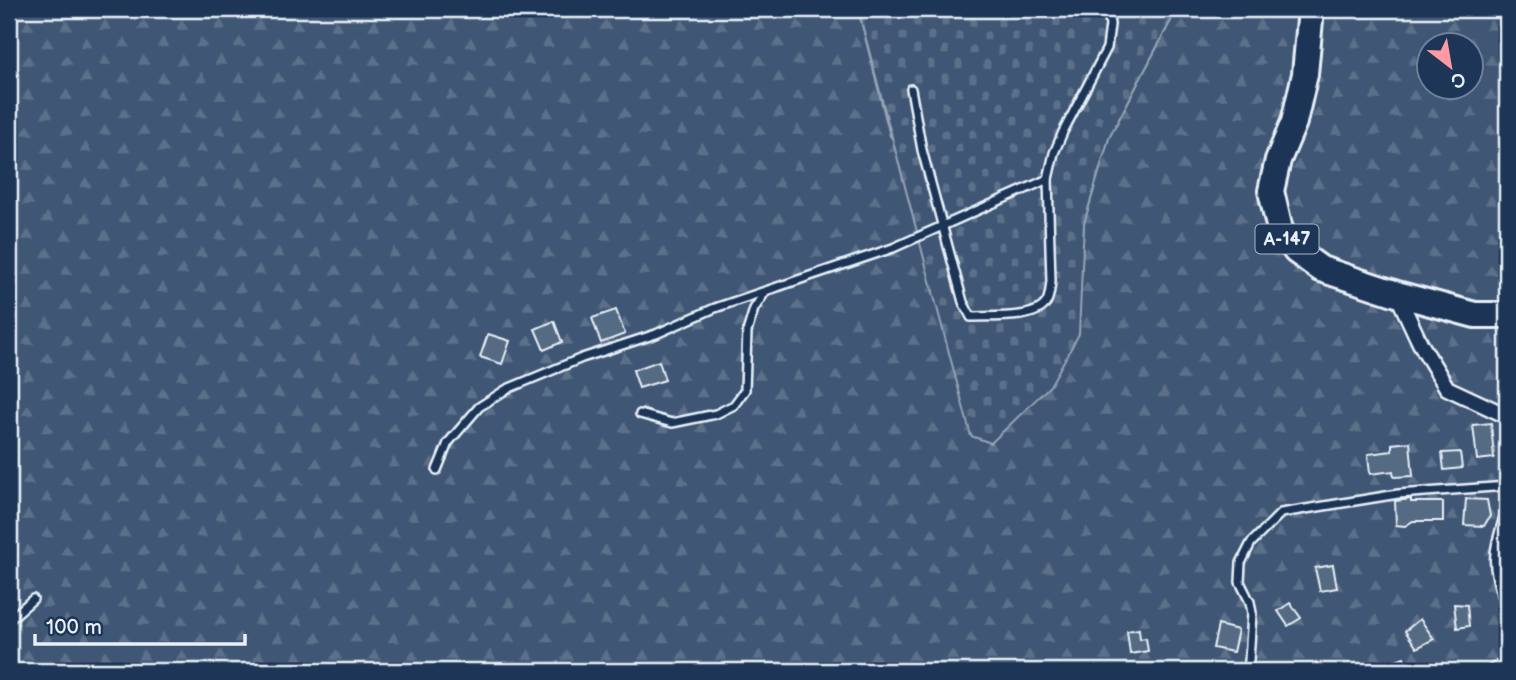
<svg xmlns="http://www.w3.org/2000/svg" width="1516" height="680" font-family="'Balsamiq Sans',sans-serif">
	<defs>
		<pattern id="forest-firs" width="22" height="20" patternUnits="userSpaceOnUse" patternTransform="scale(1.75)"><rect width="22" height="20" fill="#415774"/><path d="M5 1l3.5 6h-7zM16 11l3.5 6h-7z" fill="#5c7089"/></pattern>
		<pattern id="cemetery-stones" width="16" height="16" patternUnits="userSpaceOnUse" patternTransform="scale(1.75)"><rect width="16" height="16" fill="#415774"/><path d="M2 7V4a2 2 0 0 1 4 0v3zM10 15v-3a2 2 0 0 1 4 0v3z" fill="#5c7089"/></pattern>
	</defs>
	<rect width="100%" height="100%" fill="#294061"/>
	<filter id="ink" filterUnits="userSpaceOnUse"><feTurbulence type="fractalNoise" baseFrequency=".0143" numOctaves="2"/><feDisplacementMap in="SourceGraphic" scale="14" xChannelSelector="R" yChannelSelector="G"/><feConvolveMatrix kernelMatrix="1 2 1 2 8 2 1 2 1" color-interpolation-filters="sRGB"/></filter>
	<g filter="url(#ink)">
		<path fill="url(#forest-firs)" stroke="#94a4b6" stroke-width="2" fill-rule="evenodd" d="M9,9h849l32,127 188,198 6,-111 25,-85 68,-129h330v662h-1498zM1428,46h42v42h-42z"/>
		<path fill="url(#cemetery-stones)" stroke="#94a4b6" stroke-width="2" d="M858,9h319l-68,129 -25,85 -5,111 -29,52 -59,57 -20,-7z"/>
		<g fill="#556a83" stroke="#e8f1f8" stroke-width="2">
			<path d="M616,310l9,24 -24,9 -9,-25z"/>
			<path d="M554,321l8,21 -18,8 -9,-21z"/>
			<path d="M488,334l22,7 -8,23 -22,-7z"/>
			<path d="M659,361l6,19 -26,8 -6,-18z"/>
			<path d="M1491,423l3,35 -17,2 -4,-35z"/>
			<path d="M1410,442l3,34 -19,1 -1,-6 -23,3 -2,-20 24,-3v-7z"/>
			<path d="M1460,452l2,16 -18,2 -2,-17z"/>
			<path d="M1411,499v3h32v19h-30l-8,5 -9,-1 -1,-24z"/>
			<path d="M1466,499l21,1 3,16 -6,10 -20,-1z"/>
			<path d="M1333,565l4,23 -17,3 -5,-23z"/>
			<path d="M1290,603l11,15 -13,8 -10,-15z"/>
			<path d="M1454,604l13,1 2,21 -12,2z"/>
			<path d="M1420,619l14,20 -17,9 -12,-17z"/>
			<path d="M1218,625l20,5 -5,22 -20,-4z"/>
			<path d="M1139,629l1,10 6,-1 2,13 -18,3 -3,-23z"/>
			<path d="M1404,657l5,14h-40v-1z"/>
		</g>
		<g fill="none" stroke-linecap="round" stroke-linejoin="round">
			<g stroke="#e8f1f8" stroke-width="12">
				<g id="service">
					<path d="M911,89l11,61 41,152 8,15c19,-1 64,3 75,-14 4,-6 4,-14 5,-22l-3,-102 6,-26 9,-21 44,-84 3,-23 -2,-16"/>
					<path d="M640,414l32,9 44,-9 18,-9 11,-15 2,-58 7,-23 11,-17"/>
					<path d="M437,470l11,-27 31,-36 28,-18 75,-31 74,-24 59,-26 178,-60 155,-69"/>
					<path d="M9,620l24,-21"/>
					<path d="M1246,671l3,-10 3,-48 -2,-11 -10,-20 1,-19 10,-20 30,-30 117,-19 109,-8"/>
				</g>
			</g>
			<g stroke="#e8f1f8" stroke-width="19">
				<g id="minor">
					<path d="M1397,294l23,49 27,45 60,28"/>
					<path d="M1507,519c-12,40 -12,42 0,83"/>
					<path d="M1495,671l12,-7"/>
				</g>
			</g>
			<g stroke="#e8f1f8" stroke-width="30">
				<path id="trunk" d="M1311,9l-6,65 -11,48 -16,38 -7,31 9,39 16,21 25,18 76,25 78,21h32"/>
			</g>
			<use href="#service" stroke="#1d3557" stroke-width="7"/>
			<use href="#minor" stroke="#1d3557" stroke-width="14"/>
			<use href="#trunk" stroke="#1d3557" stroke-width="24"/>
		</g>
	</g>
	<g text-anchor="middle" stroke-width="6" stroke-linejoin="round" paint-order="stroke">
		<rect fill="#1d3557" stroke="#abb9c8" stroke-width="2" x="1255.5" y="224.5" width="63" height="29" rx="5"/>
		<g font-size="18" font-weight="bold" fill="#e8f1f8">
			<text x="1287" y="245">А-147</text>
		</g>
	</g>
	<rect width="1516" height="680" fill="none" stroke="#1d3557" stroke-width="35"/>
	<rect x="18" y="18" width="1481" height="645" fill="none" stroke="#e8f1f8" stroke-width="2.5" filter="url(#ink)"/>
	<g transform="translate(1450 66) rotate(149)"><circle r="33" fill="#1d3557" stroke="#6e8097" stroke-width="2"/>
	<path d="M0-5L12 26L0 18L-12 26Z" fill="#ff9aa2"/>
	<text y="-10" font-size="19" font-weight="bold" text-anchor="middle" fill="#e8f1f8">С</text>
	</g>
	<path d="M35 634v10h210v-10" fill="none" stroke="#e8f1f8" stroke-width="3.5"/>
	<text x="46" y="634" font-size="21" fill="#e8f1f8" stroke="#1d3557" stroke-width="5" paint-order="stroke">100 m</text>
</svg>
